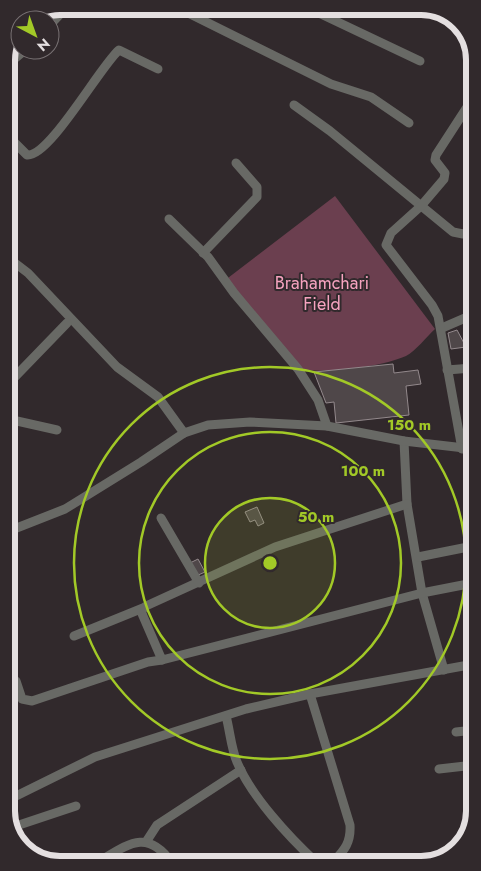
<svg xmlns="http://www.w3.org/2000/svg" width="481" height="871" font-family="Jost,sans-serif">
	<rect width="100%" height="100%" fill="#31292c"/>
	<path fill="#6b3f4f" d="M335,196l100,133c-9,8 -19,22 -29,27 -25,11 -82,18 -108,13l-74,-88z"/>
	<g fill="#4f4749" stroke="#93898c">
		<path d="M7,86l7,9 -7,7z"/>
		<path d="M457,330l9,17 -15,2 -3,-16z"/>
		<path d="M393,364l1,9 24,-3 3,14 -15,2 3,29 -73,8 -2,-21 -8,1 -12,-31z"/>
		<path d="M257,507l7,16 -6,3 -3,-6 -5,2 -5,-10z"/>
		<path d="M198,559l7,13 -9,4 -6,-13z"/>
	</g>
	<g fill="none" stroke-linecap="round" stroke-linejoin="round">
		<g stroke="#686965" stroke-width="9">
			<path d="M174,6l157,78 40,13 38,26"/>
			<path d="M304,6l116,55"/>
			<path d="M50,25l18,-19"/>
			<path d="M455,25l11,9"/>
			<path d="M6,66l19,-16"/>
			<path d="M294,105l36,26 123,101 10,2 9,-4"/>
			<path d="M7,135l20,20c22,3 74,-90 92,-105l39,19"/>
			<path d="M169,219l39,38 26,36 64,76 20,31 9,26"/>
			<path d="M203,253l54,-56v-10l-21,-24"/>
			<path d="M7,257l21,16 89,94 41,30 26,36"/>
			<path d="M442,328l30,-13"/>
			<path d="M447,370l25,-2"/>
			<path d="M8,384l59,-61"/>
			<path d="M8,419l49,11"/>
			<path d="M404,441l3,63 15,89 22,77"/>
			<path d="M462,449l-24,-133 -6,-11 -46,-60 5,-12 30,-27 23,-27 1,-6 -10,-13 1,-5 35,-54"/>
			<path d="M407,504l-132,43 -129,59 -5,5 2,5 19,44 260,-67 51,-10"/>
			<path d="M161,518l38,65"/>
			<path d="M9,531l56,-22 76,-47 43,-29 24,-8 42,-3 77,4 77,15 69,8"/>
			<path d="M418,557l55,-11"/>
			<path d="M74,636l69,-28"/>
			<path d="M10,678l6,3 6,18 10,2 116,-39 14,-2"/>
			<path d="M310,694l40,131c1,17 -5,25 -17,37"/>
			<path d="M226,716c4,15 5,32 11,46 14,34 52,75 79,100"/>
			<path d="M456,732l18,-2"/>
			<path d="M439,769l35,-4"/>
			<path d="M10,799l85,-42 151,-48 64,-15 164,-30"/>
			<path d="M10,828l66,-22"/>
			<path d="M146,842l11,-17 84,-55"/>
			<path d="M95,864c31,-18 51,-38 77,-1"/>
		</g>
	</g>
	<circle cx="270" cy="563" r="65" fill="#a2c927" fill-opacity=".12"/>
	<g fill="none" stroke="#a2c927" stroke-width="2.5">
		<circle cx="270" cy="563" r="65"/>
		<circle cx="270" cy="563" r="131"/>
		<circle cx="270" cy="563" r="196"/>
	</g>
	<g text-anchor="middle" stroke-width="4" stroke-linejoin="round" paint-order="stroke">
		<g font-size="18" fill="#f6a3bf" stroke="#31292c">
			<text x="322" y="289">Brahamchari<tspan x="322" dy="21">Field</tspan></text>
		</g>
	</g>
	<path d="M0 0H481V871H0ZM60 15H421A45 45 0 0 1 466 60V811A45 45 0 0 1 421 856H60A45 45 0 0 1 15 811V60A45 45 0 0 1 60 15Z" fill="#31292c" fill-rule="evenodd"/>
	<path fill="none" stroke="#e4dfe0" stroke-width="6" d="M60 15H421A45 45 0 0 1 466 60V811A45 45 0 0 1 421 856H60A45 45 0 0 1 15 811V60A45 45 0 0 1 60 15Z"/>
	<circle cx="270" cy="563" r="8" fill="#a2c927" stroke="#31292c" stroke-width="2.5"/>
	<g font-size="15" text-anchor="middle" font-weight="bold" fill="#a2c927" stroke="#31292c" stroke-width="4" stroke-linejoin="round" paint-order="stroke">
		<text x="409" y="430">150 m</text>
		<text x="363" y="476">100 m</text>
		<text x="316" y="522">50 m</text>
	</g>
	<g transform="translate(35 35) rotate(139)"><circle r="24" fill="#31292c" stroke="#797274"/>
	<path d="M0-4L9 19L0 12L-9 19Z" fill="#a2c927"/>
	<text y="-8" font-size="14" font-weight="bold" text-anchor="middle" fill="#e4dfe0">N</text>
	</g>
</svg>
